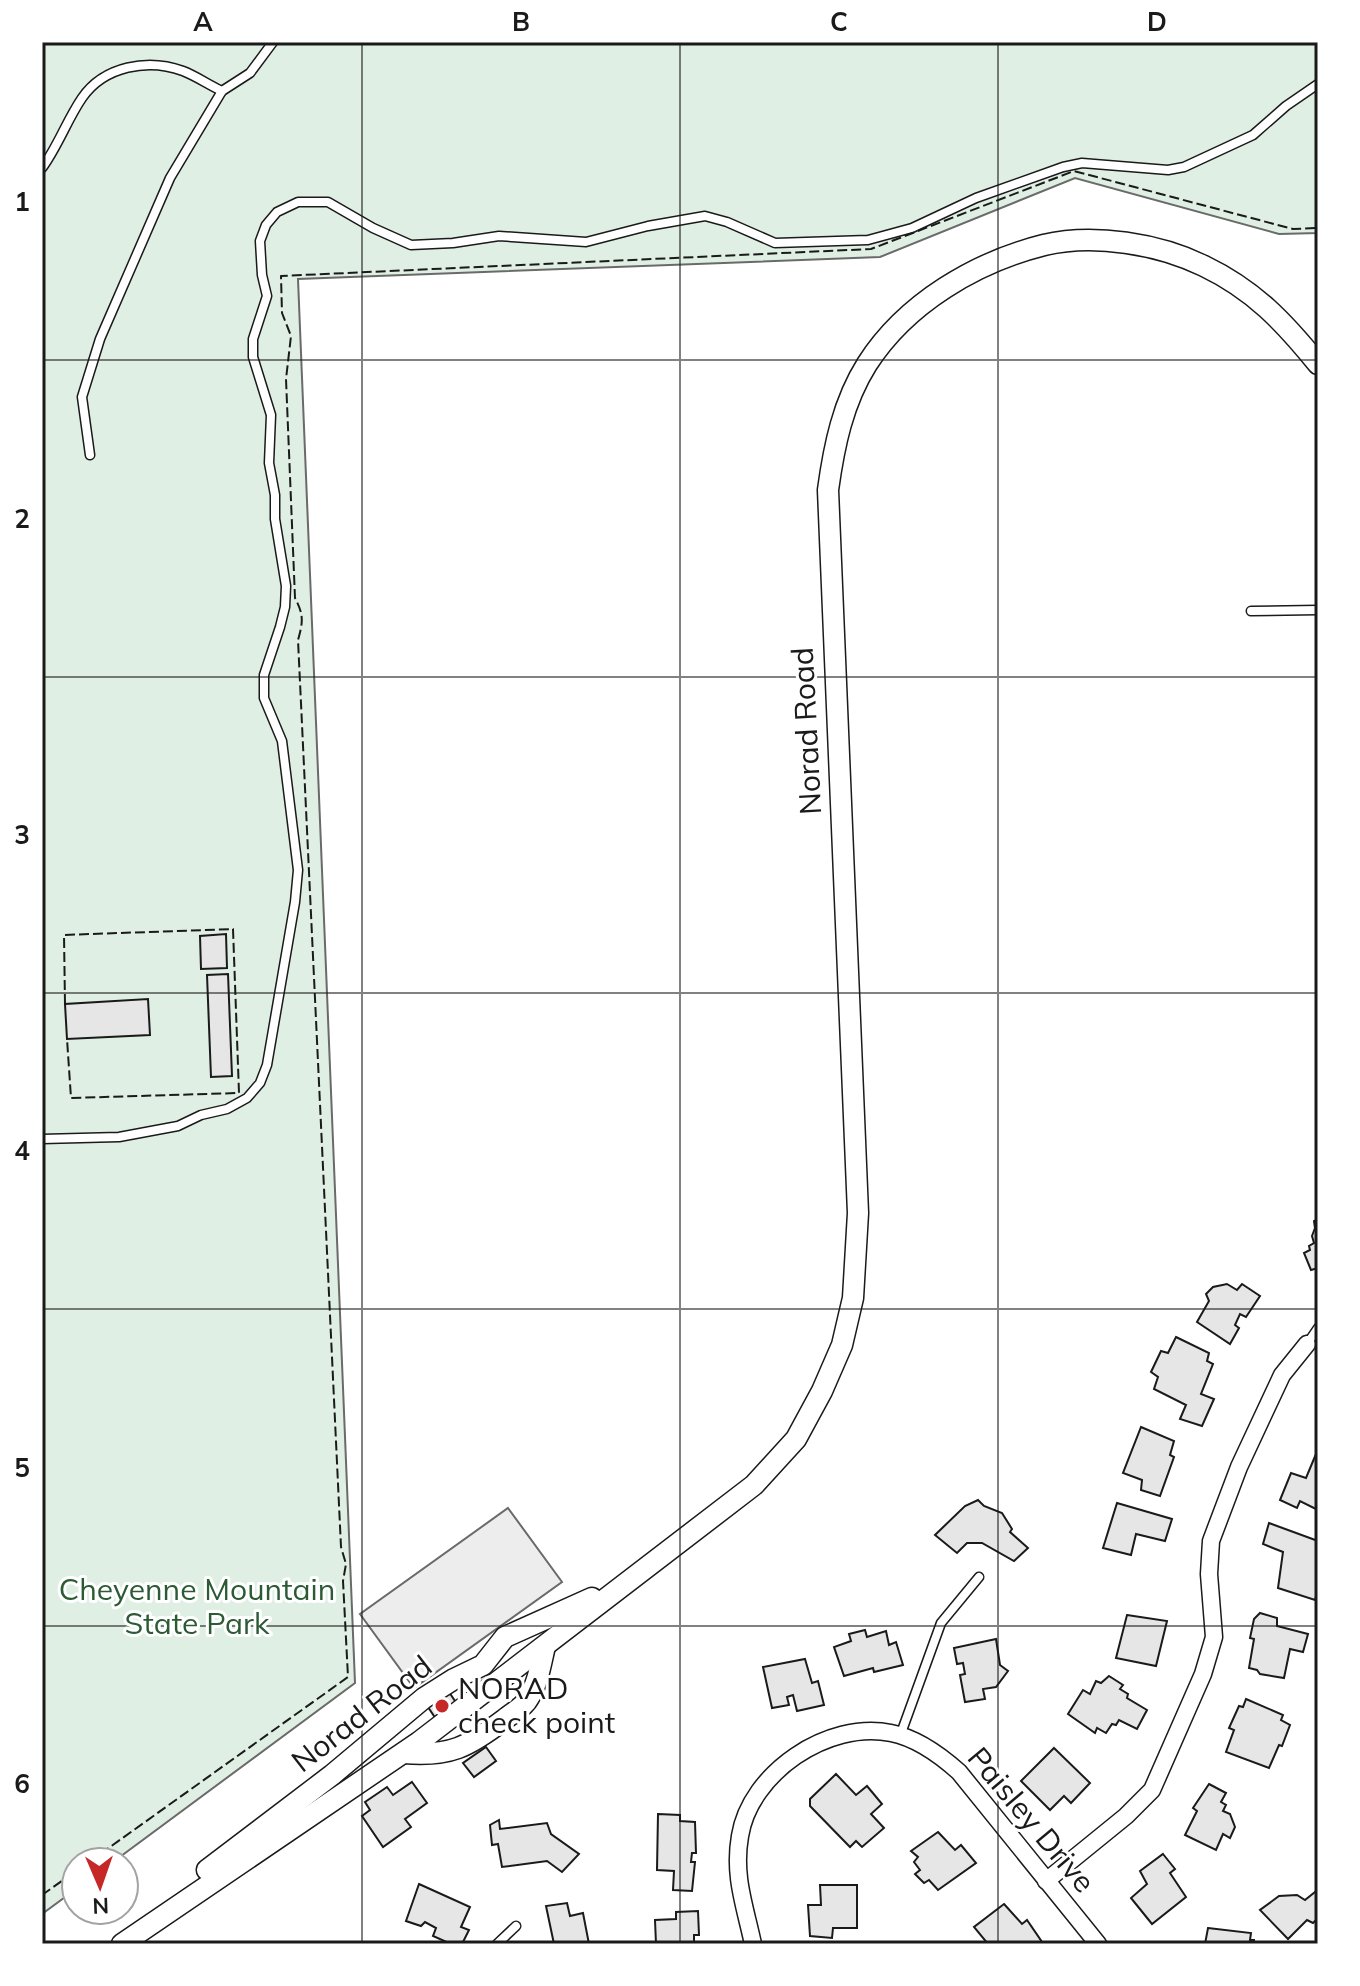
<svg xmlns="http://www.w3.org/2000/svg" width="1360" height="1986" font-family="Mulish,sans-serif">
	<rect width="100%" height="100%" fill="#fff"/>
	<path fill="#e0efe3" stroke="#6a6a6a" stroke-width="2" d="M42,42h1276v191l-39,1 -204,-56 -195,79 -582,22 57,1404 -242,179h-37v27l-34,25z"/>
	<path fill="#ededed" stroke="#6a6a6a" stroke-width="2" d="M508,1508l54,74 -148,106 -54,-74z"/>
	<g fill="#e6e6e6" stroke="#1a1a1a" stroke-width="2">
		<path d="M226,934l1,34 -26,1 -1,-33z"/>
		<path d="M228,974l4,102 -21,1 -4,-102z"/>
		<path d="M148,999l2,36 -83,4 -2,-35z"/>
		<path d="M1318,1219v49l-7,2 -7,-17 6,-3 -1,-4 5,-3 -2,-7 3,-8 -1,-7z"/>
		<path d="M1227,1284l10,6 5,-6 18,12 -14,21 -6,-3 -5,11 4,3 -9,16 -33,-22 12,-21 -3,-7 7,-7z"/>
		<path d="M1176,1337l33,16 -2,8 6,3 -12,30 13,5 -12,27 -22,-7 6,-14 -32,-16 4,-12 -7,-5 10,-21 7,2z"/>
		<path d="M1141,1427l33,14 -4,14 4,2 -14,39 -19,-6 1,-10 -19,-7z"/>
		<path d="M1316,1454l2,56 -18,-9 -3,7 -17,-8 11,-27 15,5z"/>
		<path d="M978,1500l6,6 18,7 10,16 -2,3 18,16 -14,13 -32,-18h-15l-10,10 -22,-18 30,-29z"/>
		<path d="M1117,1503l55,16 -7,22 -29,-7 -5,21 -28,-7z"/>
		<path d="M1269,1523l49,18v48l-3,11 -37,-12 5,-36 -20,-8z"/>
		<path d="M1260,1613l17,5v8l31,8 -5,18 -13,-3 -6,29 -24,-4 -3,-4 -8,-2 5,-29 -4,-1 4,-19z"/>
		<path d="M1127,1615l40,6 -11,45 -40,-8z"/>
		<path d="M865,1630l2,7 19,-6 3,14 7,-3 7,23 -29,7 -1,-4 -29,8 -10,-29 17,-6 -2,-7z"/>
		<path d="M996,1639l4,26 8,6 -12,16 -13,2 2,10 -20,3 -5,-27 5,-1 -2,-11 -6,1 -3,-16z"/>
		<path d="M805,1659l7,24 6,-2 6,24 -27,6 -4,-16 -6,2 2,8 -17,3 -9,-41z"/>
		<path d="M1109,1676l14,9 -3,4 8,5 -1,4 20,12 -10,19 -18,-9 -3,5 -4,-1 -6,9 -9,-5 -2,5 -27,-19 15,-24 7,4 6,-13 5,2z"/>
		<path d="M447,1689l12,18 -21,15 -12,-18z"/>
		<path d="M1246,1699l37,16 -2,5 9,5 -8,21 -3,-1 -10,23 -43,-16 8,-22 -5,-2 10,-22 4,1z"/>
		<path d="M486,1747l10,14 -22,16 -11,-14z"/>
		<path d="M1054,1748l36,35 -19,20 -7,-7 -14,14 -29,-29z"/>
		<path d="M836,1774l20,21 11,-9 15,18 -11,10 13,14 -22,19 -6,-6 -6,6 -40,-41v-7z"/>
		<path d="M412,1782l15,21 -22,16 6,8 -28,20 -21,-31 8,-6 -5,-8 22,-15 6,8z"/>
		<path d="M1209,1784l17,9 -5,9 5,3 -3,6 7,3 5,13 -5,11 -7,-4 -7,16 -31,-15 12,-24 -4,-3z"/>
		<path d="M658,1814l22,1v6l15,1 1,31h-4l-1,9h4l-3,29 -19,-1 1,-19 -17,-1z"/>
		<path d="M499,1820l1,9 47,-6 4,11 28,20 -17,18 -15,-11 -45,6 -4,-23 -6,1 -2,-20z"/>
		<path d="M938,1832l17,18 6,-5 15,18 -38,27 -9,-10 -5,3 -9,-9 5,-4 -6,-8 4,-5 -7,-6z"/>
		<path d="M1163,1854l12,15 -5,4 16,24 -34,27 -21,-26 16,-14 -7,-13z"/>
		<path d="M419,1884l51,23 -9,20 8,3 -7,14h-11l-18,-8 3,-8 -11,-6 -4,4 -15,-5z"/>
		<path d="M820,1885h37v43h-24l-1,10 -22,-2 -2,-31h13z"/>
		<path d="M1315,1892l3,2v24l-5,5 -6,-3 -19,19 -28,-29 19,-14 18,-1 8,5z"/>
		<path d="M567,1903l3,13 13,-3 6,31h-35l-8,-38z"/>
		<path d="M1004,1904l18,20 5,-4 15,22 -2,2h-52l-14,-17z"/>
		<path d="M698,1911l1,24h-5v9h-38l-1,-24 21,-1v-7z"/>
		<path d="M1208,1928l43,5 -1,7h4v4h-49z"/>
	</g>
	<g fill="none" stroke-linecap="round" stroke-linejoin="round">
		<g stroke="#1a1a1a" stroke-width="11">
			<g id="service">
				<path d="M42,168c16,-22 25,-48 40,-70 22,-32 66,-40 101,-27 13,5 26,14 39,20"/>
				<path d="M90,455l-8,-58 18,-58 70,-161 52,-87 28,-18 23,-31"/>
				<path d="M1251,611l67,-1"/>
				<path d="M42,1139l77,-2 59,-11 23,-11 26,-6 20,-11 13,-15 7,-18 28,-163 3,-32 -16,-129 -18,-43v-23l16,-48 5,-20 1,-21 -11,-67v-24l-6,-32 2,-48 -18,-58v-18l14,-43 -5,-21 -2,-34 6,-16 11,-13 21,-10h30l45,26 38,17 42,-2 46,-7 87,6 62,-16 57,-10 22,6 48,21 93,-3 44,-12 64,-30 87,-31 19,-4 86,7 16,-3 69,-32 33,-29 32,-22"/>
				<path d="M1307,1344l11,-16"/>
				<path d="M900,1736l41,-113 38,-46"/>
				<path d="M497,1944l19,-18"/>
			</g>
		</g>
		<g stroke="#1a1a1a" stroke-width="19">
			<g id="minor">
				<path d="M1046,1881l80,-65 26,-26 51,-116 11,-37 -5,-63 2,-33 28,-74 43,-92 25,-31"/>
				<path d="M753,1944c-8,-38 -20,-68 -13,-108 10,-63 88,-116 151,-103 26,5 49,22 68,39l139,172"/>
			</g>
		</g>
		<g stroke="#1a1a1a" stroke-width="23">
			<g id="tertiary">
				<path d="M404,1753c46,4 64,-6 101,-34 7,-6 19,-12 23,-20 10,-15 13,-36 17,-53"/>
				<path d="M207,1870l125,-95 92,-77 30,-19 29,-14 22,-28 87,-39"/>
				<path d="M122,1944l297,-202 335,-257 42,-46 26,-48 20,-46 11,-47 5,-85 -30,-723c6,-44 15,-88 39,-126 39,-61 109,-102 177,-119 50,-12 115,-1 160,21 50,24 80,56 114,98"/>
			</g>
		</g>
		<use href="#service" stroke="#fff" stroke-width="8"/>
		<use href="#minor" stroke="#fff" stroke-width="16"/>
		<use href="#tertiary" stroke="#fff" stroke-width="20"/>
		<g stroke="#1a1a1a" stroke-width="2" stroke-dasharray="10 4" stroke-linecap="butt">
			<path d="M65,1004l-1,-69 169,-6 6,164 -168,5 -4,-59"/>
			<path d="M89,1862l259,-185 -5,-96 3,-17 -5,-17 -43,-907c5,-18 6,-25 -3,-42l-9,-219 5,-43 -9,-23 -1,-37 590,-27 203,-78 219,58 25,-1"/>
			<path d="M42,1895l34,-24"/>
		</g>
	</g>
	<path fill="none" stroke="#1a1a1a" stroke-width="2" stroke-opacity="0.55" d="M362,42v1902M680,42v1902M998,42v1902M42,360h1276M42,677h1276M42,993h1276M42,1309h1276M42,1626h1276"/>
	<circle fill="#c62828" stroke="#fff" stroke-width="3" cx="442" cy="1706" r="8"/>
	<g text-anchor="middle" stroke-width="6" stroke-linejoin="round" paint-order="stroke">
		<g font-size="30" fill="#1a1a1a" stroke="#fff">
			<text transform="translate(807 731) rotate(-93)" y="10">Norad Road</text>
			<text transform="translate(362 1714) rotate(-38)" y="10">Norad Road</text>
			<text transform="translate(1031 1820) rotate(50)" y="10">Paisley Drive</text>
		</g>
		<g font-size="30" fill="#2b5a34" stroke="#fff">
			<text x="197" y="1600">Cheyenne Mountain<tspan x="197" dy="34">State Park</tspan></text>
		</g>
		<g font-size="30" fill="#1a1a1a" stroke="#fff" text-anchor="start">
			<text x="458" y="1699">NORAD<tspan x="458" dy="34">check point</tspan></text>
		</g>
	</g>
	<rect width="1360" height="1986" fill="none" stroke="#ffffff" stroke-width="88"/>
	<g transform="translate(100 1886) rotate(178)"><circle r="38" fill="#ffffff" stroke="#a3a3a3" stroke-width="2"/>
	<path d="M0-6L14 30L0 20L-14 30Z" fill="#c62828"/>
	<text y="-12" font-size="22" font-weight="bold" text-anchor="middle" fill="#1a1a1a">N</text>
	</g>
	<rect x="44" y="44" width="1272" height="1898" fill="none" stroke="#1a1a1a" stroke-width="3"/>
	<g font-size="26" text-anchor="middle" font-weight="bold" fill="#1a1a1a">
		<text x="203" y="31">A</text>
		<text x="521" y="31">B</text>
		<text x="839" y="31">C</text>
		<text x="1157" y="31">D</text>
		<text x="22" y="211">1</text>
		<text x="22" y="528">2</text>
		<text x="22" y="844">3</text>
		<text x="22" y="1160">4</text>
		<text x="22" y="1477">5</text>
		<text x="22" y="1793">6</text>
	</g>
</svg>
